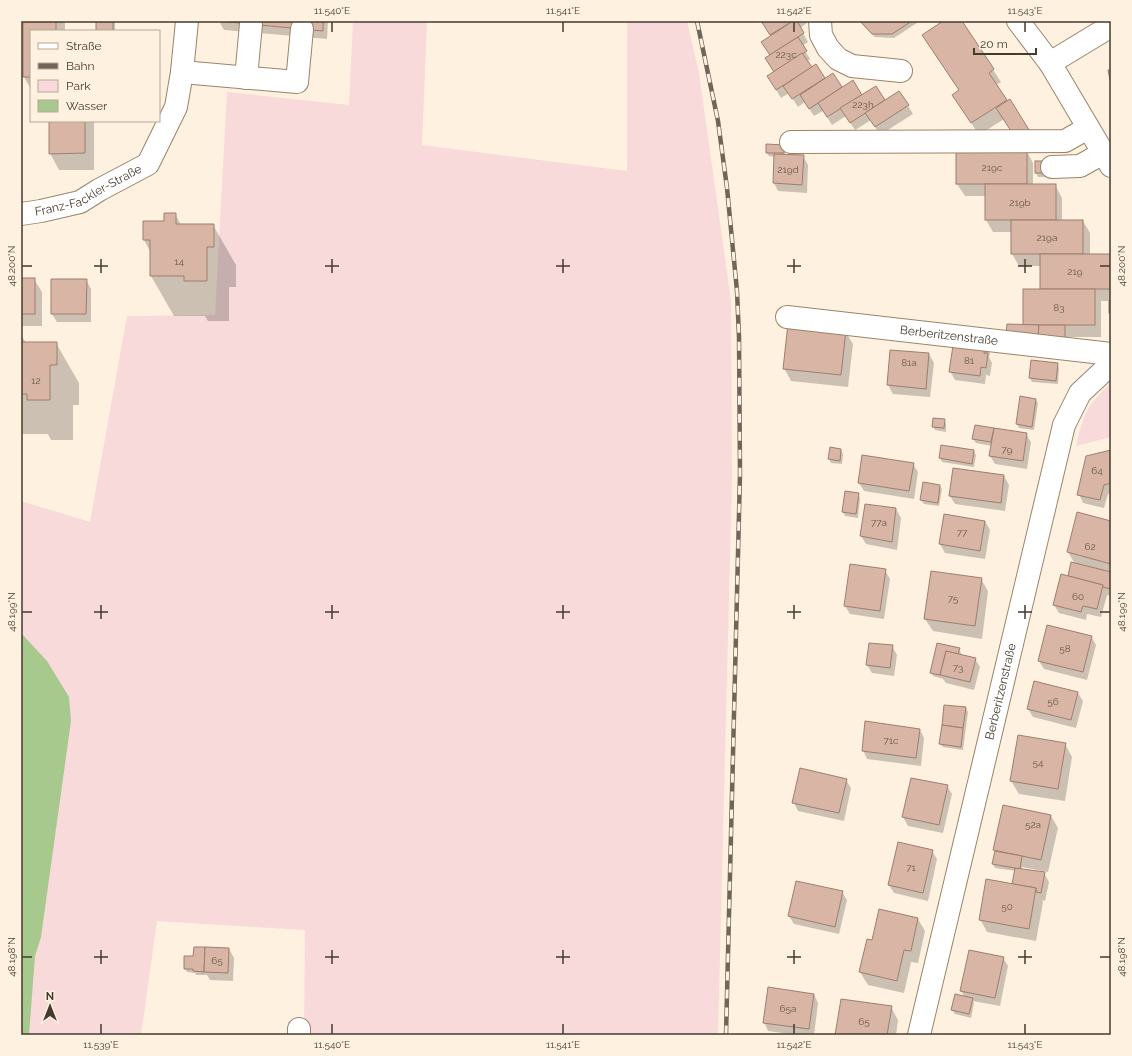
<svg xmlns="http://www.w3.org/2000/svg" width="1132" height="1056" font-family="Raleway,sans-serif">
	<rect width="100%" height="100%" fill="#fff1df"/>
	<g fill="#f7dad9">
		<path d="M353,21h74l-5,124 205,26v-150h60l12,52 32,228 1,177 -14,557h-414l1,-105 -148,-9 -16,114h-120v-534l69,21 37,-206 88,-1 12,-223 122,13z"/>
		<path d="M1111,383v54l-35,9c3,-12 6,-26 12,-37 5,-9 15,-18 23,-26z"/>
	</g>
	<path fill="#a7c98d" d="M21,633l26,28 22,36 2,24 -30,216 -6,19 -6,79h-8z"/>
	<g fill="#0003">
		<path d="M24,21h41v10h-34v58l-7,-12z"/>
		<rect x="97" y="21" width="18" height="10"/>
		<path d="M219,21h109l-1,18 -103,-9z"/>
		<path d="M763,21h43l1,2 -7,5 8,14 -6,4 8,13 -3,3 4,7 4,-3 9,14 9,-6 9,15 20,7 14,-9 9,14 23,5 5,8 -33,21 -9,-15 -16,10 -9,-14 -14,9 -9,-14 -9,5 -9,-14 -7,5 -9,-14 -8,5 -8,-13 2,-13 -4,-16v-20z"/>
		<path d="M859,21h61l-26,17 -19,-1z"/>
		<path d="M944,21h17l40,61 -5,3 11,17 -3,17 -25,16 -18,-28 -1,-16 -29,-43z"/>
		<path d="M50,121h44v49h-35l-9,-17z"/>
		<path d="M785,149v7h18l5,9 -1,28 -29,-2 -4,-8 1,-26 -6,-1 -2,-3z"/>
		<path d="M1026,150l7,13v22h22l7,13v23h21l7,12v22h21v58l-1,-12h-9v36h-34v8l-43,-20 17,-35v-24h-22l-7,-12v-22h-19l-7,-12v-24h-21l-8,-12z"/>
		<path d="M1054,166v11h-16l-2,-4z"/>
		<path d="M175,214l6,11h32l23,40v22h-7v34h-21l-3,-5h-31l-23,-40v-23l-7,-13v-18h21z"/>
		<path d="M21,279h13l8,13v34h-21z"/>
		<path d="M86,280l5,9v33h-34l-5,-8z"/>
		<path d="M845,331l8,13 -5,43 -57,-6 -7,-13z"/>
		<path d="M21,335l5,8h30l23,40v22h-6v35h-22l-3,-6h-27z"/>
		<path d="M985,345l5,8 -1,4 3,6 -2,13 -4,-1 -1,9 -30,-4 -5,-9z"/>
		<path d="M891,351l38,3 5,9 -4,34 -37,-3 -5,-9z"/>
		<path d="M1057,364l2,4 -1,16 -26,-2 -2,-4z"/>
		<path d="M1036,400l2,3 -4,27 -15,-2 -2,-4z"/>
		<path d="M944,420l2,4v8l-11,-2 -2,-4z"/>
		<path d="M976,426l50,8 5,8 -4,27 -32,-5 -5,-8 2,-10 -16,-3 -3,-4z"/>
		<path d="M841,450l2,4 -1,10 -11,-1 -2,-4z"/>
		<path d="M974,451l2,4 -2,12 -32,-5 -2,-4z"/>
		<path d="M1111,451v42l-3,1 -4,14 -21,-5 -4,-9z"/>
		<path d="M913,464l5,8 -4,27 -50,-8 -5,-8z"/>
		<path d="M954,470l50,6 5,9 -4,26 -50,-7 -5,-8z"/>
		<path d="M940,486l2,3 -3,17 -15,-2 -3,-4z"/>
		<path d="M858,494l2,4 -2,20 -13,-2 -2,-4z"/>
		<path d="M896,509l5,9 -4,32 -31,-6 -5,-8z"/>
		<path d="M945,515l40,6 5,9 -5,29 -40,-6 -5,-9z"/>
		<path d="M1111,522v74l-4,-1 -6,22 -14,-3 -1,6 -27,-7 -5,-8 21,-41 -7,-12z"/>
		<path d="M885,570l5,9 -6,40 -34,-5 -5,-8z"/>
		<path d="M981,579l7,12 -6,48 -49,-8 -8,-12z"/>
		<path d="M1091,636l5,9 -9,35 -43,-11 -5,-8z"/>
		<path d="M892,646l5,9 -3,21 -22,-3 -5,-8z"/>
		<path d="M959,649l2,4v2l14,4 5,8 -6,23 -28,-7 -3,-4 -10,-3 -2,-4z"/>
		<path d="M1035,682l43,11 5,8 -7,27 -43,-11 -5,-8z"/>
		<path d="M966,708l2,4 -5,38 -20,-3 -3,-3z"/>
		<path d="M920,730l4,8 -3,28 -54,-7 -4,-9z"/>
		<path d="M1065,744l7,13 -7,44 -46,-7 -8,-13z"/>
		<path d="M846,780l5,8 -7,33 -46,-10 -4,-8z"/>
		<path d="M947,786l5,8 -9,39 -35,-7 -5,-9z"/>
		<path d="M1051,816l7,12 -10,44 -26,-5v3l22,3 5,9 -4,19 -3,-1 1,2 -7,39 -49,-9 -7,-13 34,-34 2,-14 -21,-3 -2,-4 3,-11 -2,-3z"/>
		<path d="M932,851l5,8 -9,42 -34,-8 -5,-8z"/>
		<path d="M842,892l5,8 -8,34 -45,-10 -5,-8z"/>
		<path d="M918,919l7,12 -7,32 -7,-1 -7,31 -36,-8 -8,-13 13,-30z"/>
		<path d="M229,949l5,9 -1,23 -23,-1 -3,-5h-11l-1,-2 -8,-1 -2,-4 9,-11z"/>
		<path d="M1003,958l5,8 -8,40 -27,-5 1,2 -3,15 -16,-4 -3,-4 13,-12 -4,-7z"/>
		<path d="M814,994l4,9 -4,32h-17l-29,-4 -4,-9z"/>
		<path d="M891,1007l7,13 -2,15h-60z"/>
	</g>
	<g fill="#d8b5a4" stroke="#9e7e6e">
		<path d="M23,21h33v10h-25v46h-8z"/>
		<rect x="96" y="21" width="17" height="10"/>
		<path d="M218,21h105v10z"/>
		<path d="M761,21h32l-23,14z"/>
		<path d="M793,21h4l7,12 -34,22 -9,-13z"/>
		<path d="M860,21h52l-20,13h-20z"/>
		<path d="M943,21h19l32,48 -5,4 18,27 -36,23 -19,-28 7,-5 -37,-55z"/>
		<path d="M798,37l9,14 -33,21 -9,-14z"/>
		<path d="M802,53l10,14 -36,23 -9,-14z"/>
		<path d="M816,64l9,14 -33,21 -9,-13z"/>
		<path d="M1108,70h3v10h-1z"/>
		<path d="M833,73l9,14 -33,22 -9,-14z"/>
		<path d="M853,80l9,15 -35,22 -9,-14z"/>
		<path d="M876,86l9,14 -35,23 -10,-15z"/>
		<path d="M899,91l10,14 -34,22 -10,-14z"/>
		<path d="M1010,99l21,34 -18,1 -17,-26z"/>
		<path d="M49,121h36v32l-36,1z"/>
		<path d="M766,144l18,1v8h-18z"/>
		<rect x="956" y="149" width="71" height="35"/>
		<path d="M774,154l30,1 -2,30 -29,-2z"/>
		<rect x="1035" y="161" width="17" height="12"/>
		<rect x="985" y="184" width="71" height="36"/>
		<path d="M164,213h12v11h38v23h-7v34h-23v-5h-34v-36h-7v-19h21z"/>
		<rect x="1011" y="220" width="72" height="34"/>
		<rect x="1040" y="254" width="71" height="35"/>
		<rect x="21" y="278" width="14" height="36"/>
		<path d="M51,279h36l-1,35h-35z"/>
		<rect x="1023" y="289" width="72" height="36"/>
		<rect x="1109" y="301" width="2" height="12"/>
		<path d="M788,324l58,6 -5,45 -58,-6z"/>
		<path d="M1007,324l32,1 -1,13 -32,-3z"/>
		<path d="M1039,325h26v16l-27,-3z"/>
		<path d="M954,339l31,5 -1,9h4l-2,15 -5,-1 -1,9 -31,-4z"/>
		<path d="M21,342h36v23h-7v35h-23v-6h-6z"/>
		<path d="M890,350l39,3 -3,36 -39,-4z"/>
		<path d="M1031,360l27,3 -2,18 -27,-3z"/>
		<path d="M1020,396l16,3 -4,28 -16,-3z"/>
		<path d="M933,418l12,1 -1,9 -12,-1z"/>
		<path d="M975,425l19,3 -3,14 -19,-3z"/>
		<path d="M994,428l33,5 -4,28 -34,-5z"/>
		<path d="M941,445l33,5 -2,14 -33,-6z"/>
		<path d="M830,447l11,2 -1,12 -12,-2z"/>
		<path d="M1111,450v33l-7,2 -4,15 -23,-5 9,-39z"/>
		<path d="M862,455l52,8 -5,28 -51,-8z"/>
		<path d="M953,468l51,7 -3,28 -52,-7z"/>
		<path d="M923,482l17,3 -2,18 -18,-3z"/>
		<path d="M845,491l14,2 -3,21 -14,-2z"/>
		<path d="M865,504l31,4 -4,34 -32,-6z"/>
		<path d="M1077,512l34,9v43l-44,-12z"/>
		<path d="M944,514l41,7 -5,30 -41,-7z"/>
		<path d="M1071,562l40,10v17l-9,-2 1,-2 -35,-9z"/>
		<path d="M850,564l36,5 -6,42 -36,-5z"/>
		<path d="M931,571l51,7 -7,48 -51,-7z"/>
		<path d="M1061,574l42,11 -6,24 -14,-3 -2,6 -28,-7z"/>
		<path d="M1047,625l45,11 -9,36 -45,-11z"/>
		<path d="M869,643l24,2 -3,23 -24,-3z"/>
		<path d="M937,643l23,5 -2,6 -12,-3 -6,24 -10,-2z"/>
		<path d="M946,651l30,7 -6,24 -30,-7z"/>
		<path d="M1034,681l44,11 -7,28 -44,-11z"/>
		<path d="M944,705l22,2 -3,21 -21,-3z"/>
		<path d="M865,721l55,8 -4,29 -54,-7z"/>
		<path d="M942,725l21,3 -2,19 -22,-3z"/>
		<path d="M1018,735l48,8 -8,46 -48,-8z"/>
		<path d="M800,768l47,11 -8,34 -47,-10z"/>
		<path d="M911,778l37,7 -9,40 -37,-8z"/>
		<path d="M1003,805l48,10 -10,45 -48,-10z"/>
		<path d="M898,842l35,8 -10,43 -35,-8z"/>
		<path d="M995,851l27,5 -2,13 -28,-5z"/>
		<path d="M1015,868l30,4 -4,21 -5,-1v-4l-24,-4z"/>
		<path d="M986,879l50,9 -7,41 -50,-9z"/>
		<path d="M796,881l47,10 -8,36 -47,-11z"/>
		<path d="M879,909l39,9 -7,33 -7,-1 -7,31 -38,-9 8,-33 5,1z"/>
		<path d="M194,947h11l-1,25 -11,-1v-2h-9v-13h9z"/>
		<path d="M205,947l24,1 -1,25 -24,-1z"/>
		<path d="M969,950l35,7 -9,41 -35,-7z"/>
		<path d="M768,987l46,7 -5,35 -46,-6z"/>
		<path d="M955,994l18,4 -4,16 -18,-4z"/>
		<path d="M841,999l51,7 -5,29h-52z"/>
	</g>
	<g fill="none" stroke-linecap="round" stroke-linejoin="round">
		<g stroke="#998469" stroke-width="24">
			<g id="minor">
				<path d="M820,21l1,14 7,13 10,11 14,7 49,5"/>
				<path d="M1050,63l61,-37"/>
				<path d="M182,72l115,10 5,-53"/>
				<path d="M246,78l5,-54"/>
				<path d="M791,142l274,-1 23,-13"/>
				<path d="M1052,167l28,-1 23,-13"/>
				<path id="s1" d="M21,214l20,-3 39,-9 19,-12 49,-26 28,-57 6,-35 5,-51"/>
				<path id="s2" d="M787,317l324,37"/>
				<path d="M299,1035v-6"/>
				<path id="s3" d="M919,1035l145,-610 16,-32 31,-29"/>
			</g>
		</g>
		<g stroke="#998469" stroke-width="24">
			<path id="major" d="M1018,21l32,42 61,103"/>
		</g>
		<use href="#minor" stroke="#fff" stroke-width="22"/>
		<use href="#major" stroke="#fff" stroke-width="22"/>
		<g stroke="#6f6558" stroke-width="4.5">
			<path id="rail" d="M697,21l21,100 9,67 10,103 2,46 1,137 -14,561"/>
		</g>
		<use href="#rail" stroke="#fff1df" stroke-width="3" stroke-dasharray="9" stroke-linecap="butt"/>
	</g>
	<path fill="none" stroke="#443b2f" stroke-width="1.5" d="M332,22v10M563,22v10M794,22v10M1025,22v10M101,259v14M332,259v14M563,259v14M794,259v14M1025,259v14M22,266h10M94,266h14M325,266h14M556,266h14M787,266h14M1018,266h14M1100,266h10M101,605v14M332,605v14M563,605v14M794,605v14M1025,605v14M22,612h10M94,612h14M325,612h14M556,612h14M787,612h14M1018,612h14M1100,612h10M101,950v14M332,950v14M563,950v14M794,950v14M1025,950v14M22,957h10M94,957h14M325,957h14M556,957h14M787,957h14M1018,957h14M1100,957h10M101,1024v10M332,1024v10M563,1024v10M794,1024v10M1025,1024v10"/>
	<g text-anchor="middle" stroke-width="3.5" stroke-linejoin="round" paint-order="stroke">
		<g font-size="10" fill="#695a4c">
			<text x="786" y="58">223c</text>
			<text x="863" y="108">223h</text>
			<text x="992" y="171">219c</text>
			<text x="788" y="173">219d</text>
			<text x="1020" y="206">219b</text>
			<text x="1047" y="241">219a</text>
			<text x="179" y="265">14</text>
			<text x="1075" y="275">219</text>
			<text x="1059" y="311">83</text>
			<text x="969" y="364">81</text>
			<text x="909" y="366">81a</text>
			<text x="36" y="384">12</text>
			<text x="1007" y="453">79</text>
			<text x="1097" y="474">64</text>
			<text x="879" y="526">77a</text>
			<text x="962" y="536">77</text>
			<text x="1090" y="550">62</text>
			<text x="1078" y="600">60</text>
			<text x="953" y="602">75</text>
			<text x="1065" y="652">58</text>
			<text x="958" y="671">73</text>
			<text x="1053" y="705">56</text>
			<text x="891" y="744">71c</text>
			<text x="1038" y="766">54</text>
			<text x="1033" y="828">52a</text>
			<text x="911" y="871">71</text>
			<text x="1007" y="910">50</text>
			<text x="217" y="964">65</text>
			<text x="788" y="1012">65a</text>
			<text x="864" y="1025">65</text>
		</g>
		<g font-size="12" fill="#443b2f" stroke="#fff1df">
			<text dy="4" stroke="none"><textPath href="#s1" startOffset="72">Franz-Fackler-Straße</textPath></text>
			<text dy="4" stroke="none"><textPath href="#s2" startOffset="163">Berberitzenstraße</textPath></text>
			<text dy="4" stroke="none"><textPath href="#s3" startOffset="353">Berberitzenstraße</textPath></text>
		</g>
	</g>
	<rect width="1132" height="1056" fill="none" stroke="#fff1df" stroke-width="44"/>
	<rect x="30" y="30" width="130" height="92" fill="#fff1df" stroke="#b4a899"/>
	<rect x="38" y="43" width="20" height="6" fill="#ffffff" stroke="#b4a899"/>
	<text x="66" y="50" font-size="12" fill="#443b2f">Straße</text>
	<rect x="38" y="63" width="20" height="6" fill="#6f6558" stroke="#b4a899"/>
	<text x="66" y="70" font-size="12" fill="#443b2f">Bahn</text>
	<rect x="38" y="80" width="20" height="12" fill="#f7dad9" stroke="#b4a899"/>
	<text x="66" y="90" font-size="12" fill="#443b2f">Park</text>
	<rect x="38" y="100" width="20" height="12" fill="#a7c98d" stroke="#b4a899"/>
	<text x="66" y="110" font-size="12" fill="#443b2f">Wasser</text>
	<g transform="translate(50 1006)" stroke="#fff1df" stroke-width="3" paint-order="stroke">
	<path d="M0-3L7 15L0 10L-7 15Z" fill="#443b2f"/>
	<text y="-6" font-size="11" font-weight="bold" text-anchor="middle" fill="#443b2f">N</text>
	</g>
	<path d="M974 48v6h62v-6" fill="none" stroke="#443b2f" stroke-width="2"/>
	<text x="980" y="48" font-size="12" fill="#443b2f" stroke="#fff1df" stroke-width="3" paint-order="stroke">20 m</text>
	<rect x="22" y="22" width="1088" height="1012" fill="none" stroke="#443b2f" stroke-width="1.5"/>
	<g font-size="10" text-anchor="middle" fill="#443b2f">
		<text x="332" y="14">11.540°E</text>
		<text x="563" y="14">11.541°E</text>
		<text x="794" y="14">11.542°E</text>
		<text x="1025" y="14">11.543°E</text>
		<text transform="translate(11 266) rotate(-90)" y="4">48.200°N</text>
		<text transform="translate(1121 266) rotate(-90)" y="4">48.200°N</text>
		<text transform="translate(11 612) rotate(-90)" y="4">48.199°N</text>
		<text transform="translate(1121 612) rotate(-90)" y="4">48.199°N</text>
		<text transform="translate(11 957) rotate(-90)" y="4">48.198°N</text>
		<text transform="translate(1121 957) rotate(-90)" y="4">48.198°N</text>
		<text x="101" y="1048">11.539°E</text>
		<text x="332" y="1048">11.540°E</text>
		<text x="563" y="1048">11.541°E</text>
		<text x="794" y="1048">11.542°E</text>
		<text x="1025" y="1048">11.543°E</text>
	</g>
</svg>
